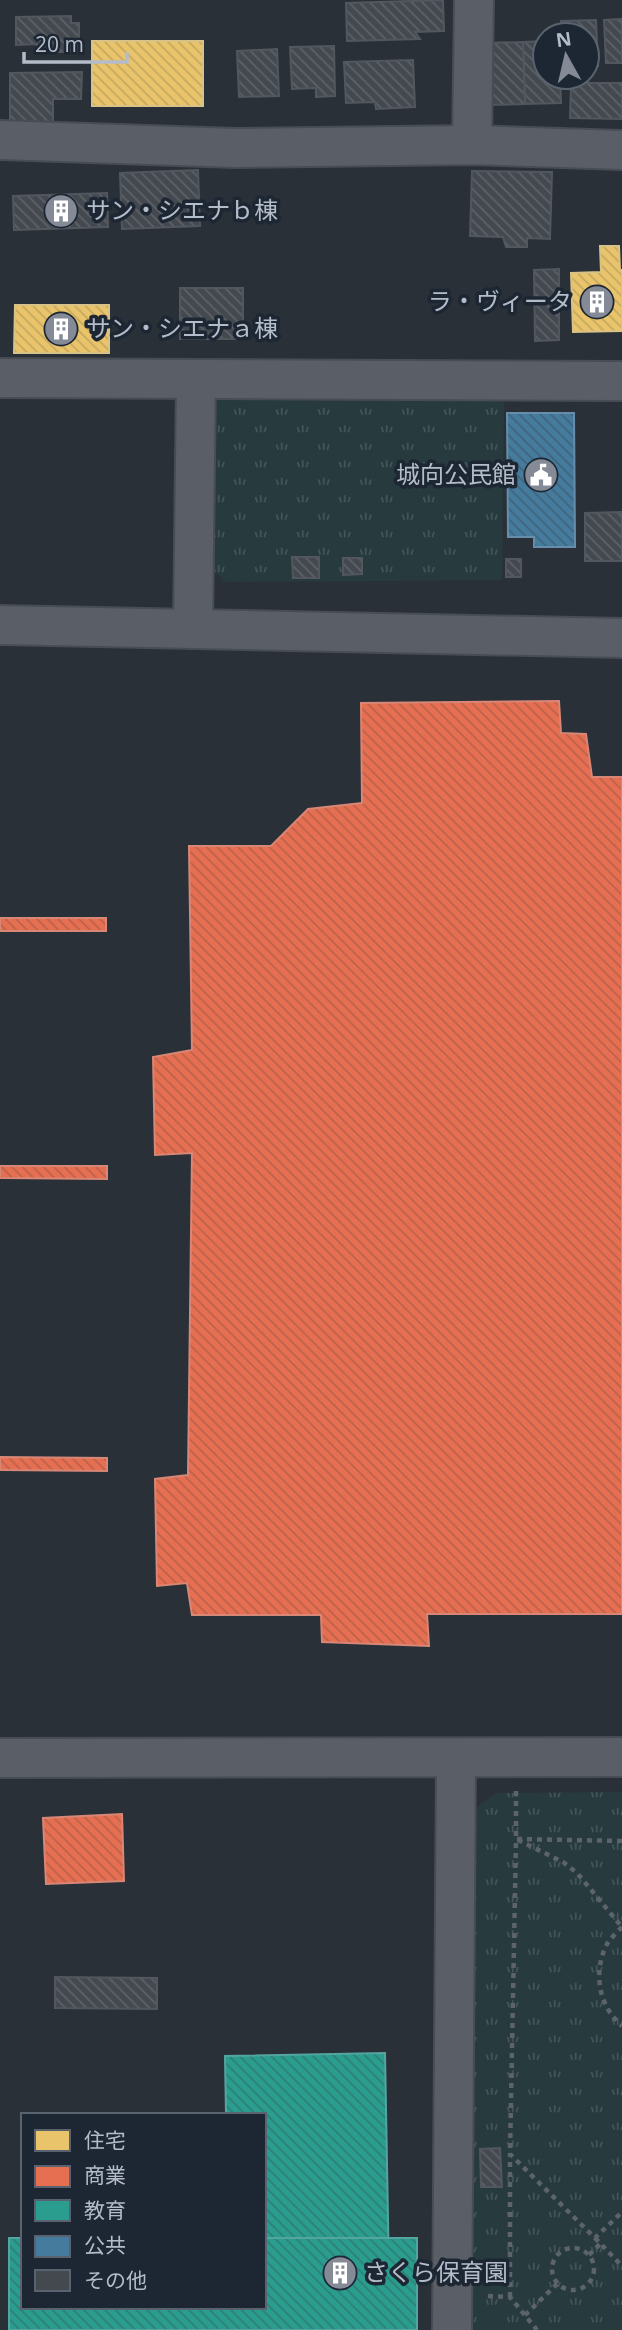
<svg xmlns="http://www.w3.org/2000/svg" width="622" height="2330" font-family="'Open Sans','Noto Sans JP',sans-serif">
	<defs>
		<pattern id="park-tufts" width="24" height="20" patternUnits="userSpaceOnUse" patternTransform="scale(1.75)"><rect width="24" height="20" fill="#273a3e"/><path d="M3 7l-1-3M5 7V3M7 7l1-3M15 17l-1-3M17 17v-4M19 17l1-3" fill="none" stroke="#445559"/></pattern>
		<pattern id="homes-back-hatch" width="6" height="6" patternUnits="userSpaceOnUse" patternTransform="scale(1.75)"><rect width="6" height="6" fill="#e9c46a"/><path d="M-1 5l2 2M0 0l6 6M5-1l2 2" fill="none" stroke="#c5a861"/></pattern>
		<pattern id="shops-back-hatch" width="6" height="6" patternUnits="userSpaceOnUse" patternTransform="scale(1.75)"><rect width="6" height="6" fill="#e76f51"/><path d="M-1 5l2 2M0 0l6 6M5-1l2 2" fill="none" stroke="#bb614c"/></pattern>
		<pattern id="schools-back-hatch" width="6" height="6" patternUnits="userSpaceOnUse" patternTransform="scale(1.75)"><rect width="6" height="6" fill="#2a9d8f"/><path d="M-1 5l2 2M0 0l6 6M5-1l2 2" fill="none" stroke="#2e7f76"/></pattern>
		<pattern id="public-back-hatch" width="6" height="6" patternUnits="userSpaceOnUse" patternTransform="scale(1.75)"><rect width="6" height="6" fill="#457b9d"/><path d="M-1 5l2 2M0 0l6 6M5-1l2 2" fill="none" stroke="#40647b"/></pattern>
		<pattern id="building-back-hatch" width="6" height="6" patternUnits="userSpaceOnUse" patternTransform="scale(1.75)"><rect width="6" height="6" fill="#444950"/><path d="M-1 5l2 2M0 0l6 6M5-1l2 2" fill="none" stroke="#5d6168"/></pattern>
	</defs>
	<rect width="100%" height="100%" fill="#2a3038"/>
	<g fill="url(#park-tufts)">
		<path d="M228,391l276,5 -2,184 -276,2 -19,-17 6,-160z"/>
		<path d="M622,1792v538h-151l4,-522 21,-15z"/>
	</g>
	<g fill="url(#homes-back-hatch)" stroke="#d9c286" stroke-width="2">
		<rect x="92" y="41" width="111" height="65"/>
		<path d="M600,246h19l1,24h2v61l-49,1 -2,-59 30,-1z"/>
		<path d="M15,305h94v48h-95z"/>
	</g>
	<g fill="url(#shops-back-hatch)" stroke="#d88675" stroke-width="2">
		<path d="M559,701l2,32 25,1 6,43h30v837h-195l2,32 -107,-4 -1,-27h-129l-5,-32 -30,3 -2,-107 33,-4 4,-322 -37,2 -2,-98 39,-7 -3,-204h82l37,-37 54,-6 -1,-100z"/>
		<rect x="0" y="918" width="106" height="13"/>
		<path d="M0,1166h107v13l-107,-1z"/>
		<path d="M0,1457l107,1v13l-107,-1z"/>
		<path d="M122,1814l2,67 -78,3 -3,-66z"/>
	</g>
	<g fill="url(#schools-back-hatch)" stroke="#53a6a0" stroke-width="2">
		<path d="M385,2053l5,277h-334v-23h208v-192h-38l-1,-59z"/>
		<path d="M9,2238h14v69h241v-69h153v92h-408z"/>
	</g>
	<path fill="url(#public-back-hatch)" stroke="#668eaa" stroke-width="2" d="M507,413h67l1,134h-41v-10h-26z"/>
	<g fill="url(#building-back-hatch)" stroke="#52575f" stroke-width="2">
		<path d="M443,0l1,31 -29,1 5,7 -73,2 -1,-38z"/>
		<path d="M71,16v7h8v29h-41l-1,-8 -21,1v-28z"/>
		<path d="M622,19v44h-16l-2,-43z"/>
		<path d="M596,20l2,46h-11v-31h-26v-14z"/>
		<path d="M545,41v36h15l1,26 -36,1 -2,-62z"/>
		<path d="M523,42l2,62 -36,1 -2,-62z"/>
		<path d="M334,46l1,50 -19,1v-9l-24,1 -2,-42z"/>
		<path d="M277,49l2,47 -40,1 -2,-46z"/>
		<path d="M413,60l2,47 -39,2 -1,-7 -29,1 -2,-41z"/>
		<path d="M82,72l-1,27h-28v23h-43v-49z"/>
		<path d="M571,83h51v36l-52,-1z"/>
		<path d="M198,170l2,56 -78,3 -2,-56z"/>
		<path d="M472,171l80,1 -2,67 -23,-1v9h-21l-3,-10 -33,-1z"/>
		<path d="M107,193l1,34 -94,3 -1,-34z"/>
		<path d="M559,269v71l-24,1 -1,-71z"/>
		<rect x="180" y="288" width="63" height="51"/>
		<path d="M622,512v49h-37v-48z"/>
		<path d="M292,557h27v21h-26z"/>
		<path d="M343,558h19v16l-19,1z"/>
		<rect x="506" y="559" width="15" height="18"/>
		<path d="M55,1977l102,1v31l-102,-1z"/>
		<path d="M500,2148l2,39h-21l-1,-38z"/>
	</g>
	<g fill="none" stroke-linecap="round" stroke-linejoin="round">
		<g stroke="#484c53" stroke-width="42">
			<g id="minor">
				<path d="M0,140l236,8 236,-3 150,5"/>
				<path d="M472,145l2,-145"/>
				<path d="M0,378l622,3"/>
				<path d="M0,625l622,13"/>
				<path d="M193,629l3,-250"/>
				<path d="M0,1758l622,-1"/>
				<path d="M452,2330l4,-572"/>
			</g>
		</g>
		<g stroke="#5d636a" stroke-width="4.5" stroke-dasharray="5 5" stroke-linecap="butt">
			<path d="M516,1791v48l47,23 14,11 45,54"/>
			<path d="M622,1841l-106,-2 -6,315 85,84 27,-26"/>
			<path d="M622,1927c-5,5 -11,11 -15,17 -14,27 -9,62 15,82"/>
			<path d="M595,2238l27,28"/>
			<circle cx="573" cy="2269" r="21"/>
			<path d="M589,2255l11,-11"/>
			<path d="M488,2296l22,1 27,33"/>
			<path d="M510,2297v-142"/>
			<path d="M525,2315l32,-31"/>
		</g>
		<use href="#minor" stroke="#5a5e66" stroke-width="38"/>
	</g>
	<defs>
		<g id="building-disc" transform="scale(1.75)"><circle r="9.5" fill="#848b96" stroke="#1d2633"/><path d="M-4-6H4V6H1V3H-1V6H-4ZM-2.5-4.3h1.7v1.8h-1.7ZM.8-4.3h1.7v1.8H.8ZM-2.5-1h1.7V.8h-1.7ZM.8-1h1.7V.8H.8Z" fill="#fff"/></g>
		<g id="civic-disc" transform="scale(1.75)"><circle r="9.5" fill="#848b96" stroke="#1d2633"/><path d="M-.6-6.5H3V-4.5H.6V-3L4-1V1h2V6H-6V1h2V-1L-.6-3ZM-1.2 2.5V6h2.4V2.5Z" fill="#fff"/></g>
	</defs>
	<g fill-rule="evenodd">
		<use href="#building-disc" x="61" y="211"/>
		<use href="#building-disc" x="597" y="302"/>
		<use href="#building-disc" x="61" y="329"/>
		<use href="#civic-disc" x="541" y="475"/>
		<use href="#building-disc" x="340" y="2273"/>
	</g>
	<g text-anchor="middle" stroke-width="7" stroke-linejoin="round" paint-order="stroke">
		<g font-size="24" fill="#b4bcc9" stroke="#1d2633" text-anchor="start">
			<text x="86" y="219">サン・シエナｂ棟</text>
			<text x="572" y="310" text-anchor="end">ラ・ヴィータ</text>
			<text x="86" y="337">サン・シエナａ棟</text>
			<text x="516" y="483" text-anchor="end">城向公民館</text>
			<text x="364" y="2281">さくら保育園</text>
		</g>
	</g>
	<rect x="21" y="2113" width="245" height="196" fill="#1d2633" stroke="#59626f" stroke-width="2"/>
	<rect x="35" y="2130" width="35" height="21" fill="#e9c46a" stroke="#59626f" stroke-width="2"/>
	<text x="84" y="2148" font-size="21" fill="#b4bcc9">住宅</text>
	<rect x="35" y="2166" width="35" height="21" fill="#e76f51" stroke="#59626f" stroke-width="2"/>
	<text x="84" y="2183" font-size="21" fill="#b4bcc9">商業</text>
	<rect x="35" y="2200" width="35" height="21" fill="#2a9d8f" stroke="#59626f" stroke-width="2"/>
	<text x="84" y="2218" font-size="21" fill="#b4bcc9">教育</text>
	<rect x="35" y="2236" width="35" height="21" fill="#457b9d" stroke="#59626f" stroke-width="2"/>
	<text x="84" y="2253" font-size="21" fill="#b4bcc9">公共</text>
	<rect x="35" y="2270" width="35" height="21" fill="#444950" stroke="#59626f" stroke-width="2"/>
	<text x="84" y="2288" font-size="21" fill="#b4bcc9">その他</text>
	<g transform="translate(566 56) rotate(352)"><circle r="33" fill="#1d2633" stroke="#59626f" stroke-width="2"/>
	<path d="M0-5L12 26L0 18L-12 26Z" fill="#848b96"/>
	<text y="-10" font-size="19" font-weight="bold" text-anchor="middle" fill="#b4bcc9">N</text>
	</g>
	<path d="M24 52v10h103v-10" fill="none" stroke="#b4bcc9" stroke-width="3.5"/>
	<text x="35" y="52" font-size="21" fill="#b4bcc9" stroke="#1d2633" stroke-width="5" paint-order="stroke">20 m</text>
</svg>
